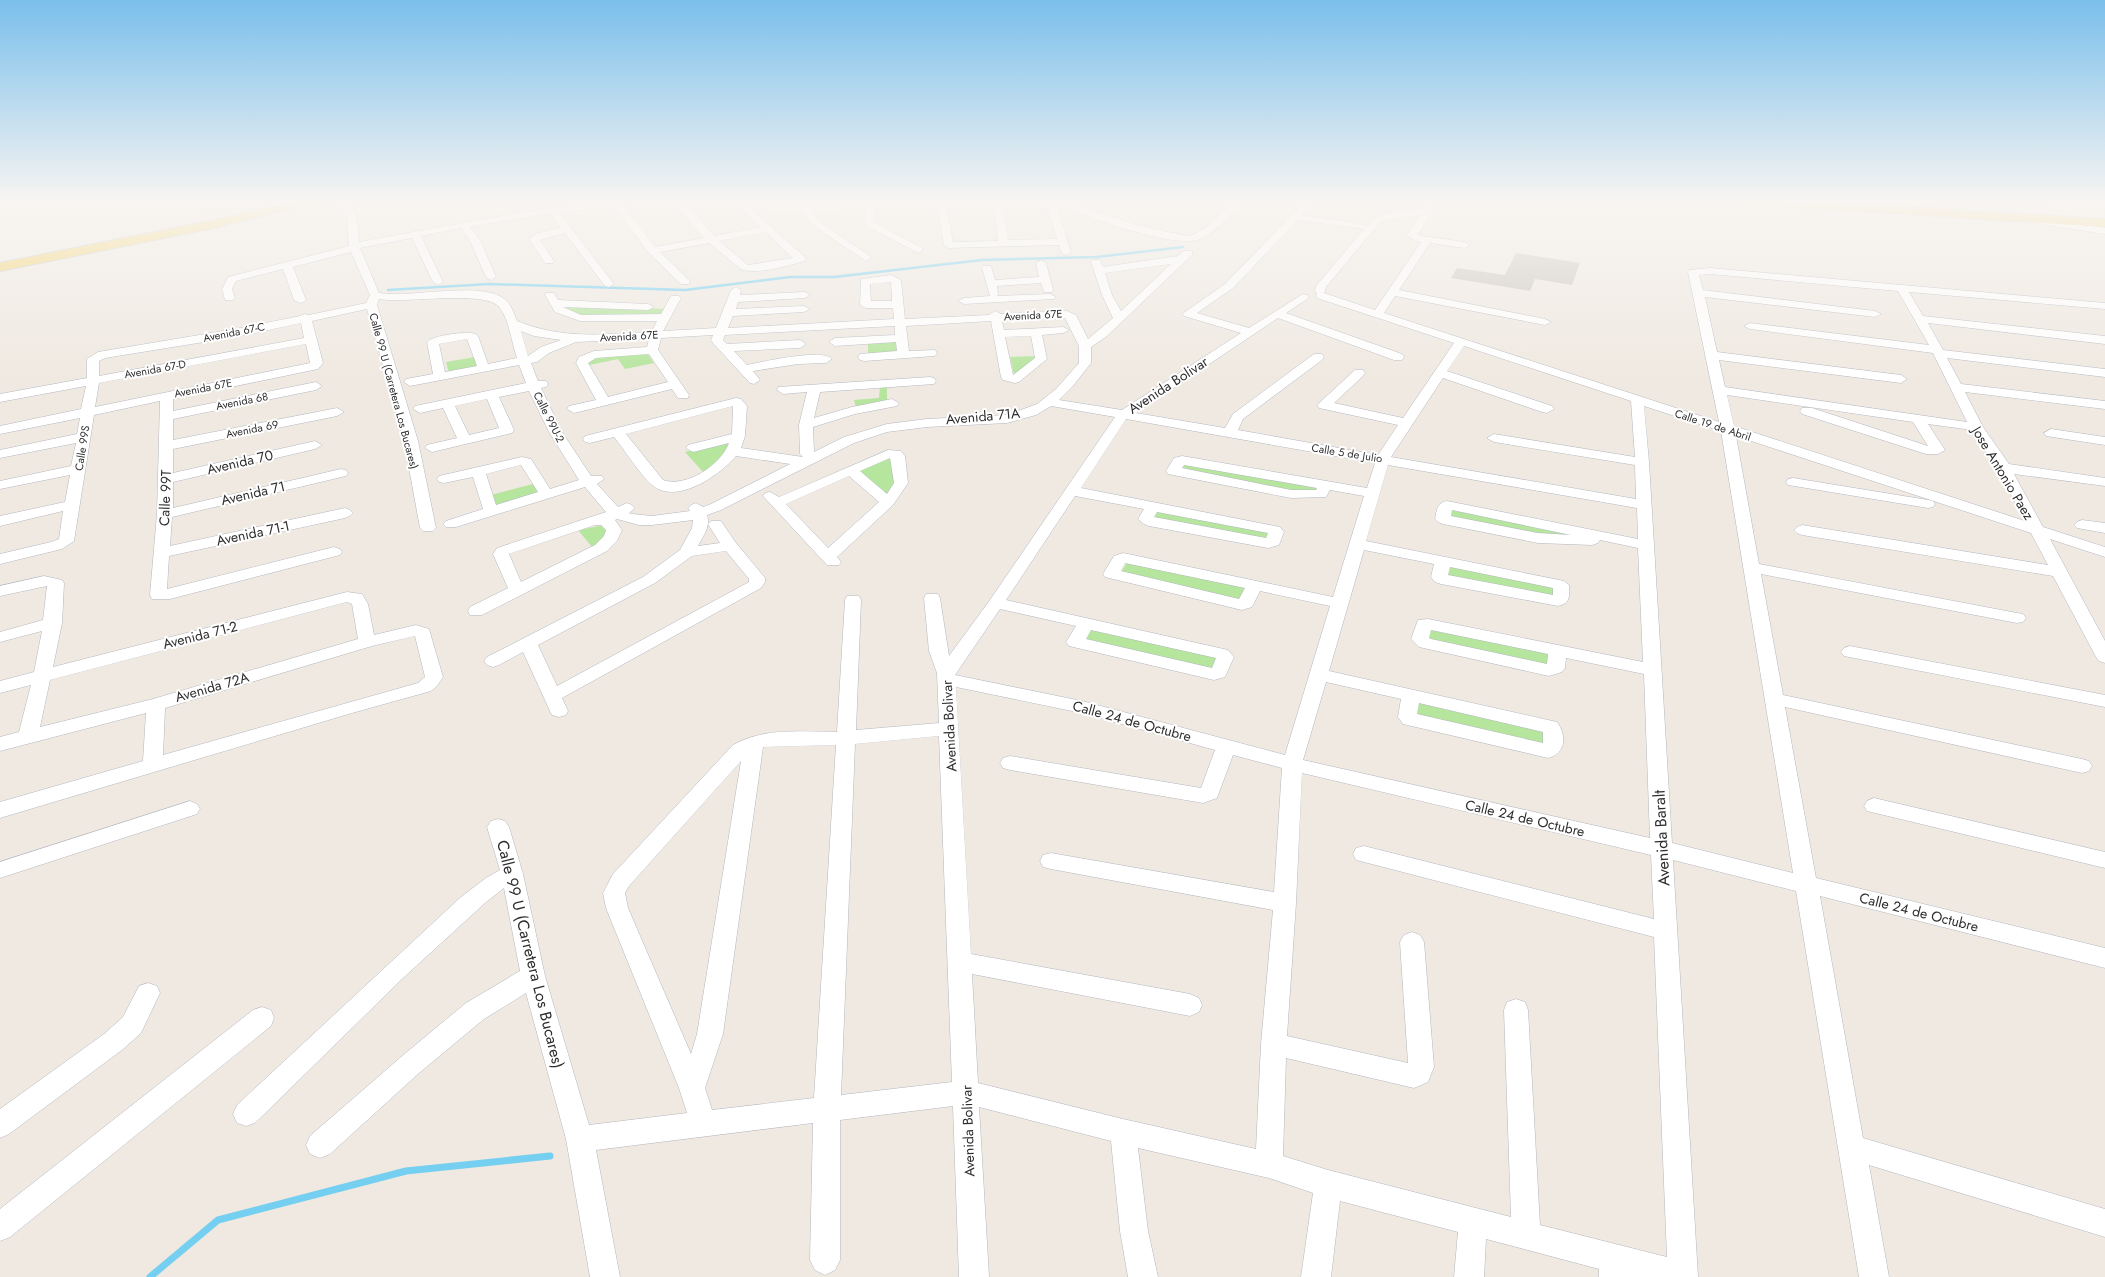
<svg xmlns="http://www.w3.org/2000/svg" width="2105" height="1277" font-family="Jost,sans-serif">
	<rect width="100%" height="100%" fill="#efe9e1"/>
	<g fill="#b6e59e">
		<path d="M567,305l98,4 -4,6 -79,1 -15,-6z"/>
		<path d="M897,341l1,12 -30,1v-12z"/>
		<path d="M647,353l7,10 -29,6 -7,-10 -28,6 -2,-3 5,-6z"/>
		<path d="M1037,356l-1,7 -17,10 -5,1 -4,-17z"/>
		<path d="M475,357l4,11 -30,5 -3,-11z"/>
		<path d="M880,386h7v16l-31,6 -2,-8 25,-2z"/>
		<path d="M733,440v7l-29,26 -19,-21z"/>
		<path d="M894,456v30l-8,9 -30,-23z"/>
		<path d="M1186,463l132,24 -2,6h-21l-116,-22z"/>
		<path d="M533,484l6,10 -43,13 -5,-12z"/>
		<path d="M1452,508l132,29 -42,-2 -92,-16z"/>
		<path d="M1158,510l112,22 -2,8 -116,-21z"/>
		<path d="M605,525l3,4 -6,13 -9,6 -15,-18z"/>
		<path d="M1127,563l119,25 -6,12 -120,-27z"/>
		<path d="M1446,565l108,21v11l-108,-20z"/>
		<path d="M1091,627l126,30 -5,12 -129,-30z"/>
		<path d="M1430,627l121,25 -2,14 -122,-27z"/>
		<path d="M1417,702l128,30 1,14 -134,-30z"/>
	</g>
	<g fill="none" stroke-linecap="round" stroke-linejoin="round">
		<path stroke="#75cff0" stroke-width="2.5" d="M388,290l101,-6 196,6 105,-13h44l148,-17 115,-3 86,-10"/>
		<path stroke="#75cff0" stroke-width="7" d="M150,1277l68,-57 188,-49 144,-15"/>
	</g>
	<path fill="#cbc7bf" d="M1516,253l64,10 -8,22 -37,-6 -5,12 -79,-13 6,-10 48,7z"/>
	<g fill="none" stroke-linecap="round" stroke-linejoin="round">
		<g stroke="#b4b7c1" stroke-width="1">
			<g id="minor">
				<path d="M0,200l293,3 5,3 -5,3 -293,-3z"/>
				<path d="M338,200h9l10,18 2,24 170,-31 86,-11 188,4 249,-2v-2h11l74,25 50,11c18,-3 34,-22 46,-36h9c-8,12 -29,35 -42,39 -29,10 -105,-21 -135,-31h-8l14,44 -5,3 -4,-1 -3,-9 -110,3 -5,-3 -6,-36h-64l1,14 47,25 1,2 -5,3 -49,-26 -5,-6 1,-12 -55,1 11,13 49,33 1,2 -5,3 -51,-34 -15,-17 -49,-1 54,48 1,2 -1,2c-19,5 -44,13 -63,9l-33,-27 -49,9 29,28 1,2 -1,2h-8l-33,-32 -34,-45 -55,5 55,72 -5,3 -4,-1 -40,-53 -25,7 14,21 -1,2h-8l-16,-24 9,-6 23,-5 -11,-15 -80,14 10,13 16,37 -5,3 -5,-3 -16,-36 -9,-13 -40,8 22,46 -5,3 -5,-3 -21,-44 -52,10 19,45c33,5 100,-12 124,5 8,5 11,16 14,23 47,19 86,13 134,11l6,-11h-77l-25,-9 -10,-17 1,-2h8l4,7 90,4 6,3 -6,3 -85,-3 18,8 80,-1 10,-18h8l2,2 -18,33 53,-3 15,-38 5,-3 5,3 -1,5 65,-3 5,3 -5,3 -67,4 -2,7 68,-3 6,3 -6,3 -71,4 -5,12 166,-9 -1,-11h-27l-6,-3 1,-26 30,-4 10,5 4,39 84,-4 6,-4 6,3 66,-3 9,4 12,24 25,-21 -11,-23 -11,-33 1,-2h8l3,7 75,-11 6,-5h8v4l-85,81 -16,11v16l-18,23 -14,14 63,10 119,-77 -57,-17 -2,-2 43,-30 78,-80 3,-1 5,3 -9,9 60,9 5,3c16,-19 33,-16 57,-18l3,-8h6v10l-15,23 4,2 43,6 5,3 -5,3 -35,-5 -31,47 146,29 6,3 -6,3 -150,-29 -11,17 335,109 -31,-150 1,-2 21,-2 395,35v6l-196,-17 14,24 182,20v8l-177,-21 15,27 162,19v8l-158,-19 14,26 144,17v8l-140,-17 18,35 26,37 96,14v8l-91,-12 29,53 62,20v10l-55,-18 55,102v22l-6,-2 -3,-4 -43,-81 -251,-41 -5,-2 -3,-3 3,-3 5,-2 246,40 -17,-32 -295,-97 23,128 258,49 6,1 3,4 -3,4 -6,1 -256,-49 22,121 299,64 7,2 3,5 -3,5 -7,2 -297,-66 31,171 289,70v20l-285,-72 43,242 242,71v28l-236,-72 20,112h-30l-63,-386 -123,-31 25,417h-99v-8l-113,-30 -2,38h-30l4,-45 -118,-31 -9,76h-30l12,-84 -44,-15 -131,-30 10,83 10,46h-30l-8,-46 -9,-90 -132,-34 10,170h-30l-6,-171 -113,14v140l-5,10 -10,5 -10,-5 -5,-10 3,-137 -217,27 24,127h-30l-24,-138 -40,-146 -42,26 -65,54 -89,81 -10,4 -10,-4 -4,-9 4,-9 91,-79 65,-54 54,-32 -16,-83 -19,15 -82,75 -148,145 -9,3 -9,-3 -4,-9 4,-9 224,-208 25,-19 14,-8 -13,-43 4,-6 7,-2 7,2 4,6 14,47 22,102 44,149 98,-12 -8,-25 -73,-180 -3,-15 10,-19 120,-129c32,-18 68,-13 104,-13l8,-132 2,-4h12l2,4 -5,130 83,-7 -2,-50 -8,-22 -5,-53 2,-4h12l2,4 9,58 41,-56 125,-183 -64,-11 -15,9 -29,8 -80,4 -40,5 -33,11 -133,67 -14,5c4,11 -4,21 -9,31l22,-3 -12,-19 3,-3h10l15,22 29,35v4l-4,6 -199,110 6,13 -2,4 -7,2 -7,-2 -2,-4 -27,-59 -24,13 -6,2 -6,-2 -3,-4 3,-4 156,-80 37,-27 12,-22 1,-8 -41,5h-13l-22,-6 -2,1 7,10 -5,11 -10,10 -125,64h-12l-2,-4 2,-4 38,-19 -15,-34 4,-6 109,-36 -21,-25 -129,40h-10l-3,-3 3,-3 37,-12 -10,-32 -29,6 -5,-1 -2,-3 2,-3 83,-19 9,2 19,30 29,-9 -30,-48 -20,-41 -30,6 15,33 -2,3 -80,19 -7,-4 2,-3 30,-7 -14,-30 -23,5 -7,-4 2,-3 111,-23 -7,-18 -109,21 -6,-4 2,-3 27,-5 -6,-32c7,-7 39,-11 49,-8l2,2 10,28 29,-6c-6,-17 -7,-36 -17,-50 -13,-19 -95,-4 -121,-9l-2,6 41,136 18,87 -3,3h-10l-3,-3 -16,-87 -37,-132 -55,12 11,42 -5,6 -145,30v12l143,-29 6,4 -6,4 -143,29v21l164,-32 7,4 -7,4 -164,33v24l142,-32 7,4 -7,4 -142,33v26l168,-39 5,1 2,3 -2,3 -174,41 -2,29 175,-38 5,2 3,3 -3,3 -5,2 -176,38 -2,33 167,-42 6,2 2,3 -2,3 -170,44h-18l-2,-4 7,-81 3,-113 -66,14 -20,126 -12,8 -62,15v-10l51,-12 8,-3 4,-28 -63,15v-10l65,-14 5,-27 -70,14v-8l71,-15 5,-23 -76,15v-8l77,-16 3,-16 -80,16v-8l81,-17 5,-23 -86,16v-8l87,-16v-19l11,-7 143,-24 59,-12 5,-2 4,1 57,-12 4,-8 -19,-43 -58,15 13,33 -2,2 -4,1 -6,-3 -11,-31 -47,12 -4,8 3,9 -2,2h-8l-3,-11 6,-12 121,-31 -2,-28zM623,206l54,1 27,31 -49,9zM688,207l52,1 21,19 -47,9zM994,208l4,33 -45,1 -6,-33zM1003,208h45l9,31 -49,1zM1421,215l-14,20 8,6 6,1 -46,68 -51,-17 2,-6 56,-67zM1298,220l66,9 -48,57 -1,5 2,3 -1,2 1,2 137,45 -51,75 -69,-15 29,-27 2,-3 -2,-3h-8l-38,35 2,3 79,17 -20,30 -140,-25 5,-11 79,-59 2,-3 -2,-3h-8l-81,60 -8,14 -89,-15 142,-95 116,42h8l2,-3 -2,-3 -116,-41 21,-14 2,-2 -2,-2 -4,-1 -54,34 -52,-15 36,-25zM766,232l27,26 -45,7 -29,-24zM1171,264l-50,47 -9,-16 -7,-22zM1710,274l188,17 31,54 -179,-22 -6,3 6,3 183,24 34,69 -242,-35 -6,-27 182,23 6,-4 -6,-4 -184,-23 -12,-55 170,20 6,-3 -6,-3 -172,-21 -4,-15zM891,282l1,19h-21l-1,-17zM1065,318l14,28v17l-23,26 -19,15 -30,11 -80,4 -40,5 -43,13 -30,15 -1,-25 42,-13 42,-8 2,-3 -7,-4 -40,8 -38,11 6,-26 114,-8 2,-3 -2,-3 -4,-1 -152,10 -1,3 6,4 24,-2 -8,33 1,29 3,3 -62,-9 4,-12 2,-30 -6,-7 -5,-1 -151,38 -2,3 2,3 5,1 24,-6c11,13 26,38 38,48 25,21 69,-11 84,-29l54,8 -79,40 -8,3 -7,-4 -5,2 -3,3 2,3 -38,5 -20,-2 -3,-1 6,-5 -3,-3 -5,-2 -9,4 -21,-23 7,-5 -2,-3h-11l-29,-44 -21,-44 5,-1 2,-3 -2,-3h-8l-7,-18 6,-1 12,-9 27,-11 73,-3 -2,8 -53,4 -15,6 -3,6 20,37 -27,6 -2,3 7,4 98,-24 6,9h10l1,-3 -31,-45 3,-12 52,-3 -2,5 2,3 37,40 4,1 6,-4 -7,-9 45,-7 28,-1 6,-4c-10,-11 -70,3 -85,6l-13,-14 66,-3 6,-4 -6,-4 -73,4 -4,-4 2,-5 170,-9v9l-60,3 -6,4 6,4 61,-4 1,9 -37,3 -2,3 2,3 4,1 71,-5 2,-3 -2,-3 -26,1 -3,-25 85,-5 10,56 2,3 12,3 4,-1 28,-23 -5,-24 21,-2 6,-3 -6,-3 -59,3 -2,-9zM301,323l3,15 -205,38v-15l6,-3 136,-22zM521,331l13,5 27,4 -20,7 -13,9zM1031,336l4,22 -22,17 -8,-38zM467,339l10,27 -32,6 -6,-28zM306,344l4,19 -215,44 4,-24zM1464,346l167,55 4,56 -141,-23 -7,4 7,4 141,23 1,34 -245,-42 52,-79 99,34 5,1 7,-4 -2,-3 -105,-35zM649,354l19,28 -60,15 -20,-34 8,-5zM1727,395l186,27 15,24 -116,-38h-10l-2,3 2,3 124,40h12l7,-4 -17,-26 44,6 25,38 28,53 -291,-95zM487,399l12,29 -30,7 -14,-29zM733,406l-1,28 -44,11 -2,3 7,4 36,-9c-8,22 -43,45 -66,37l-37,-46zM1644,406l77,25 72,442 -121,-30 -23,-381zM1126,419l249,44 -8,25 -185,-32 -8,2 -8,13 2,3 5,1 118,23 35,-1 4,-7 34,6 -31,101 -210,-44 -9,3 -11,18 2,3 137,33 10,-3 8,-16 70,15 -45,149 -203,-54 -127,-26 45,-66 76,17 -10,16 3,4 145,34 11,-3 9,-20 -6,-7 -222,-50 69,-104 69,13 -6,10 6,5 5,2 119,22 11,-3 5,-13 -4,-5 -199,-39zM521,465l17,27 -42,13 -10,-31zM1184,465l133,23 -1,2h-25l-109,-22zM1388,465l249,43 1,31 -191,-38c-10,2 -10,8 -12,18l3,3 5,2 95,19 54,2 6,-2 2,-3 38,8 5,114 -215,-43 -10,1 -7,19 8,8 130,29 13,-4 3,-4 1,-10 78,16 6,164 -347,-78 23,-78 75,17 -3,18 5,7 145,34c18,-5 19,-22 9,-36l-228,-51 35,-121 70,14 -3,13 4,5 6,2 117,22c13,-3 11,-9 11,-21l-5,-4 -198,-40zM1452,510l119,25 -33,-2 -87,-17zM1157,512l111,21 -2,5 -112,-21zM595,525h6l5,5 -2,6 -9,9 -74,37 -12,-28zM726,551l23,28v3l-192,104 -19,-41 117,-62 37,-27zM1125,563l120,25 -6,11 -118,-28zM1450,567l103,21v7l-105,-20zM1091,630l125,28 -4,10 -126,-29zM1431,630l117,24 -1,10 -116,-25 -2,-1zM956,687l126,26 133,37 -14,38 -191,-32 -7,2 -3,5 3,5 7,2 193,33 14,-5 16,-43 49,13 -8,124 -223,-39 -8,2 -3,6 3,6 8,2 222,41 -12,134 -5,105 -133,-30 -145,-36 -6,-109 218,42 9,-4 3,-7 -3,-7 -9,-4 -219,-40zM1419,703l124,29v11l-126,-29zM939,736l13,346 -111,13 14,-351zM836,745l-22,353 -102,12 -7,-22 18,-54 40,-287zM741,761l-44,273 -6,20 -63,-146 -3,-15 4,-7zM1302,773l349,82 3,64 -290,-73 -8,2 -3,6 3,6 8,2 290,75 13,320 -127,-32 -12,-215 -3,-8 -9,-3 -9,3 -3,8 7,207 -183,-47 -45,-14 3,-98 128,30 14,-6 6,-15 -10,-125 -4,-7 -8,-3 -8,3 -4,7 8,121 -121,-27 9,-133z"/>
				<path d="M2010,200h53l42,3v6l-91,-6z"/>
				<path d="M2038,218l67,10v6l-70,-11v-4z"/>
				<path d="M1041,260l5,3 7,27 -1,2h-8l-3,-9 -44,3 1,8 -1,2 53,-2 6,3 -2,2 -90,5 -6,-3 6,-3 26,-2 -8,-28 1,-2h8l4,14 44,-3 -3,-14z"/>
				<path d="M2051,429l54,8v8l-59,-9 -2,-3z"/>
				<path d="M888,450l13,1 4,5 3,27 -15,22 -56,52 4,5 -2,3h-12l-64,-69 2,-3 5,-1 9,5zM890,458l4,25 -7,11 -27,-23zM849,476l30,26 -51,46 -42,-44z"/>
				<path d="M1793,478l135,22 5,1 2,3 -2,3 -5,1 -140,-23 -2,-3 2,-3z"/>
				<path d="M2082,520l23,3v10l-28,-5 -3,-3 3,-3z"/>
				<path d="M44,576l18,4 2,3 -2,40 -9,44 294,-75 15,2 6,10 6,31 42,-10 13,4 14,48 -6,9 -6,5 -79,22 -352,105v-16l143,-41 3,-48 -146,38v-14l19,-5 12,-47 -31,8v-12l34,-9 8,-41 -42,11v-10l43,-12 4,-34 -47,10v-10zM347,602l5,2 6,35 -205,60 -113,28 10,-47zM415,636l10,41 -7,6 -255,72 2,-47 207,-62z"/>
				<path d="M1850,646l255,49v12l-261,-51 -3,-4 3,-4z"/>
				<path d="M1874,798l231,54v16l-238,-57 -3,-5 3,-5z"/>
				<path d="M190,801l7,3 3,5 -3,5 -197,64v-16z"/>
				<path d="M148,983l9,3 3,7 -19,40 -19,17 -113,84 -9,4v-29l104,-75 19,-17 16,-31z"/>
				<path d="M262,1007l9,3 3,8 -3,8 -261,211 -10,4v-32l253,-199z"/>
			</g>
		</g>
		<g stroke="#c9c9c9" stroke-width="2">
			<g id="major">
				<path d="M297,200h23l-2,2 -104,26 -214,43v-8l214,-43z"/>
				<path d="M1737,200h70l298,19v8l-362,-23z"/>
			</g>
		</g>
		<use href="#minor" fill="#fff" fill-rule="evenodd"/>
		<use href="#major" fill="#f2d163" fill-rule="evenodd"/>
	</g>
	<linearGradient id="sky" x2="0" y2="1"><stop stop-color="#7abfeb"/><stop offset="0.53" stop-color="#f8f5f2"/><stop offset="1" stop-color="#f8f5f2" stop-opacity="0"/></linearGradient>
	<rect width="2105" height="379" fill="url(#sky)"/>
	<g text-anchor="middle" stroke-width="4" stroke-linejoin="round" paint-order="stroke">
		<g font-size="11" fill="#2e2e2e" stroke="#fff">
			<text transform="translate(1033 315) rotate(-3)" y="4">Avenida 67E</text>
			<text transform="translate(234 332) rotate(-11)" y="4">Avenida 67-C</text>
			<text transform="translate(629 336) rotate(-3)" y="4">Avenida 67E</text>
			<text transform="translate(155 369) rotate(-10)" y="4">Avenida 67-D</text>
			<text transform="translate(203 388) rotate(-11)" y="4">Avenida 67E</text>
			<text transform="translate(394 391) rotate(75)" y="4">Calle 99 U (Carretera Los Bucares)</text>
			<text transform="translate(242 401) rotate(-11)" y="4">Avenida 68</text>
			<text transform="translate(549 417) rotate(63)" y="4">Calle 99U-2</text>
			<text transform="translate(1713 425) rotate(18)" y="4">Calle 19 de Abril</text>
			<text transform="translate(252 429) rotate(-11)" y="4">Avenida 69</text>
			<text transform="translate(82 448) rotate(-81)" y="4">Calle 99S</text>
			<text transform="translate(1347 453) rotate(9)" y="4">Calle 5 de Julio</text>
		</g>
		<g font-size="14" fill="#2e2e2e" stroke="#fff">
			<text transform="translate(1168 385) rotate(-33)" y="5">Avenida Bolivar</text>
			<text transform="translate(983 416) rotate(-5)" y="5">Avenida 71A</text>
			<text transform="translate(240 462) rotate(-13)" y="5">Avenida 70</text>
			<text transform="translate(2003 473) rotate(59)" y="5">Jose Antonio Paez</text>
			<text transform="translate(253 493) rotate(-13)" y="5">Avenida 71</text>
			<text transform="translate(165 498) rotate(-88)" y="5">Calle 99T</text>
			<text transform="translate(253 533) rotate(-12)" y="5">Avenida 71-1</text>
			<text transform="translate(200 635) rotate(-14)" y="5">Avenida 71-2</text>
			<text transform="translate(212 687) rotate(-16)" y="5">Avenida 72A</text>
			<text transform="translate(1132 721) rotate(15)" y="5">Calle 24 de Octubre</text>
			<text transform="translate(949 726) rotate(-93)" y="5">Avenida Bolivar</text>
			<text transform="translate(1525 818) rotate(13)" y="5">Calle 24 de Octubre</text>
			<text transform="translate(1919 912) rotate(14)" y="5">Calle 24 de Octubre</text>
			<text transform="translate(968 1131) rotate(-92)" y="5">Avenida Bolivar</text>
		</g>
		<g font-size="16" fill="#2e2e2e" stroke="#fff">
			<text transform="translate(1661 838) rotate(-93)" y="6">Avenida Baralt</text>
			<text transform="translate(531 954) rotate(76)" y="6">Calle 99 U (Carretera Los Bucares)</text>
		</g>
	</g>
</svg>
